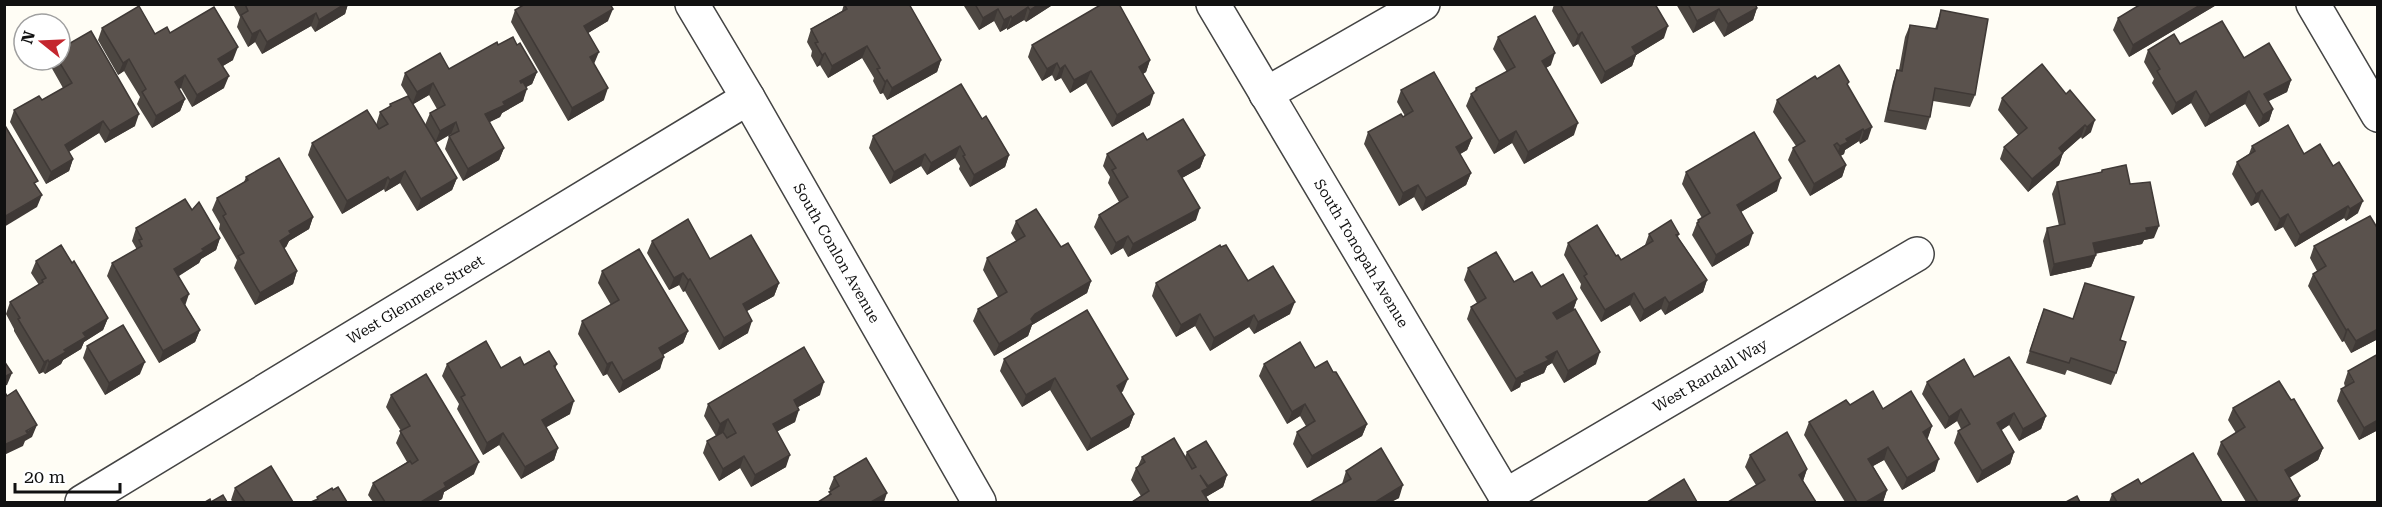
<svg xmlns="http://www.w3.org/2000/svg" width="2382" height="507" font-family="'Roboto Serif',serif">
	<rect width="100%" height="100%" fill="#fffdf5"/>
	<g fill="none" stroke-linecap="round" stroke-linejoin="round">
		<g stroke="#444" stroke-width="36">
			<g id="minor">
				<path id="s1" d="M692,4l56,94 231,404"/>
				<path id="s2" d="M1213,4l296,498"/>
				<path d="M2313,4l65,111"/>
				<path d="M1266,94l157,-90"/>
				<path id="s3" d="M1505,496l412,-242"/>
				<path id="s4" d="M82,502l666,-404"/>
			</g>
		</g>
		<use href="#minor" stroke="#fff" stroke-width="33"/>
	</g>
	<g fill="#4d4742" fill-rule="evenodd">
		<path d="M234,4h114l-3,10 -30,18 -4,-6 -49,28 -7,-12 -7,5 -11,-20 3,-10 -6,-11z"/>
		<path d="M844,4l97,56 -4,12 -50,28 -4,-7 -3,1 -7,-13 1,-3 -12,-20 -34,20 -8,-13 -3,2 -6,-11 1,-5 -5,-9 4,-13 31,-18z"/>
		<path d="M965,4h89l-28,18 -2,-2 -17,10v-2l-7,4 -6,-11 -15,9 -15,-24z"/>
		<path d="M1554,4h101l9,34 -28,17 -4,11 -31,18 -23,-40 -5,3 -21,-36z"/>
		<path d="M1676,4h79l2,4 -4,12 -29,17 -10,-16 -21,12z"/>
		<path d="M2218,4l-89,53 -16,-27 5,-12z"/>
		<path d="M515,10l93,11 -20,12 6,31 10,36 -36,21 -57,-99z"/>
		<path d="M1941,10l34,85 -5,12 -37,-6 -3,16 -4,13 -42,-8 9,-40 4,-12h2l6,-33 5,-12 25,4z"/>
		<path d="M102,28l53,6 15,-1 63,27 -10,6 1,22 -32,19 -11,-19 -2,1 6,10 -5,12 -28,17 -15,-24 3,-7 -16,-26 -6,4 -20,-35z"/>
		<path d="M1498,37l53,28 -5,3 28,67 -50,29 -12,-21 -18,11 -28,-48 5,-12 3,-2 2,-4 31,-16 -14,-23z"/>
		<path d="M2180,44l64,14 47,22 -4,12 -19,9 5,8 -4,12 -10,6 -14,-23 -40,23 -14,-24 -19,12 -20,-32 2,-4 -10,-17 4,-12z"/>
		<path d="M498,45h19l20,27 -5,12 -6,3 -3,14 -21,12 -2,4 -11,5 15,26 -5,12 -36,21 -18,-32 4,-13 2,-2 -15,9 21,35 -5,12 -35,21 -17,-28 -15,9 -1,-3 -42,25 -34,-59 4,-12 64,-18 4,-13 9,-4 1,-4 18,-8 -7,-11 4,-12 44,-4zM429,95l8,14 -7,4 -5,12 -12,-21z"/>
		<path d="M1032,45l118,15 -4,12 -3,2 7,31 -38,22 -26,-44 -16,10 -9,-15 -6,3 -3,-6 -10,6 -14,-24z"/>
		<path d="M51,60h9l75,66 -30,17 -6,-10 -30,19 4,7 -4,12 -23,13 -36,-62 4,-12 28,-10 21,-12 -13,-23z"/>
		<path d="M2042,64l49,68 -9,7 -1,-2 -18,16 -4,12 -31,27 -28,-33 4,-12 14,-12 -20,-25 4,-12z"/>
		<path d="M1817,79l31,7 20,53 -8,5 -1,-3 -14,9 -1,4 -4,2 6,9 -4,12 -32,19 -22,-36 5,-12 3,-2 -23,-34 4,-12z"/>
		<path d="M1401,90l71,48 -5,12 -7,4 11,19 -5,12 -44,26 -8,-14 -15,9 -35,-62 4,-12 37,-16 -8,-14z"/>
		<path d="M982,119l27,36 -4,12 -35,20 -11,-18 1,-3 -5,-8 -28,17 -6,-9 -31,18 -21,-36 4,-12z"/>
		<path d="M1147,140l58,15 -5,13 -18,10 14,42 -68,37 -5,-9 -12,7 -17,-28 5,-12 20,-13 -11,-19 2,-6 -7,-11 4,-12z"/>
		<path d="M2252,146l52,8 54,59 -12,8 -2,-3 -49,29 -12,-20 -8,4 -17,-29 -7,4 -19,-32 5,-12 12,-8z"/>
		<path d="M2102,170l28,14 24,54 -10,2 -2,4 -47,10 1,1 -5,12 -41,9 -7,-35 4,-13 12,-2 -7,-32 5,-12 44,-9z"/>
		<path d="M1686,172l91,19 -36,21 8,33 -37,22 -20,-32 6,-15 4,-2 -20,-34z"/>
		<path d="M246,177l67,40 -4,12 -20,12 -3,6 -2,1 13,23 -4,13 -38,21 -21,-37 3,-8 -18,-31 1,-5 -8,-14 5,-12 27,-16z"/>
		<path d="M192,210l28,28 -4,12 -15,9 -2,4 -20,13 6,29 15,25 -5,12 -36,21 -52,-87 5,-13 24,-13v-2l-4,-7 4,-13z"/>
		<path d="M1016,221l45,26 30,34 -4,12 -55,32 -4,11 -34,20 -21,-35 5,-12 20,-12 -15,-27 4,-12 29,-17 -5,-8z"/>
		<path d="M1649,234h30l-1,3 29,43 -4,12 -38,23 -4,-6 -21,13 -10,-17 -29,17 -21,-34 1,-4 -17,-29 4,-12 48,13 5,4 24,-15z"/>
		<path d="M652,241l58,18 69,24 -5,13 -27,15 1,22 -29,17 -34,-59 -2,1 -4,-7 -10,5 -22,-37z"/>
		<path d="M2314,246l64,93 -27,14 -7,-12 -2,1 -34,-56 5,-12 4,-3 -7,-13z"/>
		<path d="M1221,247l27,34 42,33 -36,20 -5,-7 -39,24 -15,-25 -19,11 -24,-41 4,-13z"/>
		<path d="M36,261l36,2 36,55 -5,12 -19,12 -3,7 -18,11 -2,4 -16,10 -2,-2 -4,2 -25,-43v-2l-8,-15 4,-12 29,-17 -8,-12z"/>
		<path d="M1468,268l46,14 27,5 36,12 -4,11 23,54 -32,19 -12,-20 -5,3 -3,7 -23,10 -1,4 -9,5 -44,-73 4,-12 6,-4 -13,-23z"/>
		<path d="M602,271l86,60 -5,12 -20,12 -3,14 -41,24 -12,-19 -4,2 -25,-42 4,-13 29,-16 -13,-22z"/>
		<path d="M2085,283l35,57 -4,33 -5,12 -44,-15 -2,5 -39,-12 13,-41 34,-3z"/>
		<path d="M87,346l53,28 -35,21 -22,-37z"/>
		<path d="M1004,359l119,32 -2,2 13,21 -5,13 -42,24 -37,-61 -28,17 -22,-36z"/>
		<path d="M447,364l54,4 23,-3 33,-1 -2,5 15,45 -24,13 12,21 -4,12 -33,19 -22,-34 -16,10 -26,-46 2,-5 -17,-28z"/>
		<path d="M1264,364l51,4 52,56 -5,12 -55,32 -14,-24 4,-12 9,-6 -6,-10 -13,8 -28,-48z"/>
		<path d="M2348,371l30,59 -19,10 -22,-39 4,-12 4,-2 -1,-4z"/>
		<path d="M1974,377l72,39 -5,13 -22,12 -10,-16 -8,5 13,22 -4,12 -33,19 -23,-40 4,-12 3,-2 -4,-8 -12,8 -23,-35 5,-12z"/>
		<path d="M391,395l83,79 -30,18 -2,7 -6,3h-63l-5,-7 5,-12 34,-21 -11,-19 5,-12 -15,-24z"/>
		<path d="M820,395l-22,12 -3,15 -18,9 9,36 -35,20 -11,-19 -21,13 -16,-28 4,-12 9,-5 -12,-20 4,-12z"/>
		<path d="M2291,400l32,48 -5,12 -29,17 11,19 -3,6h-51l-29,-48 4,-12 15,-9 -8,-13 5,-12z"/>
		<path d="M1850,405l33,4 49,17 -5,13 8,32 -33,19 -18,-30 -11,6 14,24 -4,12h-38l-41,-67 5,-13z"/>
		<path d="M1187,452l40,23 -4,12 -17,10 3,5h-78l10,-6 -10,-16 5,-12 2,-2 4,-9h43z"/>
		<path d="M1750,455l57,14 -4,12 13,21h-88l28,-17 -11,-18z"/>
		<path d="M1346,471l53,27 -8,4h-81l32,-18z"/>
		<path d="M834,477l50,25 -56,-6 3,-5 -2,-2z"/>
		<path d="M2141,484l81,18h-113l3,-8z"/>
		<path d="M235,488l58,14h-60l-2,-2z"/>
	</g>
	<g fill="#3f3936">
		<path d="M345,4h3l-3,10 -30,18 4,-12z"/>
		<path d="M1039,4h15l-28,18 4,-12z"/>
		<path d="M2202,4h16l-89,53 4,-12z"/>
		<path d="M1028,7l-4,13 -17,10 5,-12z"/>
		<path d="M1757,8l-4,12 -29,17 4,-13z"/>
		<path d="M613,9l-5,12 -28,17 4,-12z"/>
		<path d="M998,9l-4,12 -15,9 4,-12z"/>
		<path d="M1719,9l-5,12 -21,12 4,-12z"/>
		<path d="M316,13l-5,13 -49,28 5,-12z"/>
		<path d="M1011,16l-4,12 -7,4 4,-12z"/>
		<path d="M1668,26l-4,12 -28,17 -4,11 -31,18 4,-12 27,-25z"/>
		<path d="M260,30l-5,12 -7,5 4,-13z"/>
		<path d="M1582,32l-4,12 -5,3 5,-12z"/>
		<path d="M867,46l-5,12 -34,20 4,-12z"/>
		<path d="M238,47l-5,13 -19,11 4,-12z"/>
		<path d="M599,52l-5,12 -4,-7z"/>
		<path d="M825,53l-5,12 -3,2 5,-12z"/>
		<path d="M1555,53l-4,12 -14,8 5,-12z"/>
		<path d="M129,59l-5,12 -6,4 5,-12z"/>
		<path d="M941,60l-4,12 -50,28 5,-12z"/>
		<path d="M1150,60l-4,12 -12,7 5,-12z"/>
		<path d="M1057,63l-5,12 -10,6 5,-12z"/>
		<path d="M1065,65l-4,13 -6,3 5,-12z"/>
		<path d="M1091,71l-5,12 -16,10 4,-13z"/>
		<path d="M537,72l-5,12 -17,9 5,-12z"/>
		<path d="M185,75l-4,13 -11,6 5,-12z"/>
		<path d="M229,76l-5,12 -32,19 5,-12z"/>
		<path d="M887,80l-4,13 -3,1 5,-12z"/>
		<path d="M2291,80l-4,12 -28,14 5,-12z"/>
		<path d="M433,83l-4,12 -17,10 5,-13z"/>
		<path d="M608,88l-4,12 -36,21 4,-13z"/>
		<path d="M527,89l-4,12 -21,12 -2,4 -20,10 5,-13 18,-12z"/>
		<path d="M2196,91l-5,12 -19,12 4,-12z"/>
		<path d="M2249,91l-4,13 -40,23 5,-12z"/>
		<path d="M1154,93l-4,12 -38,22 5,-12z"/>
		<path d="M185,99l-5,12 -28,17 4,-12z"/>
		<path d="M2273,109l-4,12 -10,6 4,-12z"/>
		<path d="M139,114l-4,12 -30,17 5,-12z"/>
		<path d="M2095,120l-4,12 -9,7 5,-12z"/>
		<path d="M103,121l-4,12 -39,24 5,-12z"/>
		<path d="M456,122l-5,12 -16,9 5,-12z"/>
		<path d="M1578,123l-4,12 -50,29 4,-12z"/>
		<path d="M2085,125l-4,12 -18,16 -4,12 -31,27 4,-13 27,-31z"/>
		<path d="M1872,127l-4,12 -8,5 4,-13z"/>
		<path d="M1863,129l-4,12 -14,9 -1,4 -9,5 5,-13 6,-7z"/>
		<path d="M1516,131l-4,12 -18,11 5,-13z"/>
		<path d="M1472,138l-5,12 -15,9 4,-12z"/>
		<path d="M960,146l-5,12 -28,17 4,-12z"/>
		<path d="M504,148l-5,12 -36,21 5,-12z"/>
		<path d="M925,154l-4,12 -31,18 4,-12z"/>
		<path d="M1009,155l-4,12 -35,20 4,-12z"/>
		<path d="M1205,155l-5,13 -27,15 5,-12z"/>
		<path d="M73,159l-4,12 -23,13 5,-12z"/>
		<path d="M1846,165l-4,12 -32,19 4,-12z"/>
		<path d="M405,171l-5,12 -15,9 5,-12z"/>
		<path d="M1471,173l-5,12 -44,26 4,-13z"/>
		<path d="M388,177l-4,12 -42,25 5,-13z"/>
		<path d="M457,178l-5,12 -35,21 4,-12z"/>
		<path d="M1781,178l-4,13 -45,26 5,-12z"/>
		<path d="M1418,185l-4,12 -15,9 4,-13z"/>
		<path d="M2262,190l-4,12 -7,4 5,-12z"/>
		<path d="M42,195l-5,12 -33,20v-10z"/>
		<path d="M2363,201l-5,12 -12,8 4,-12z"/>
		<path d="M2348,206l-4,12 -49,29 5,-12z"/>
		<path d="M1200,208l-4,12 -68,37 5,-13z"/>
		<path d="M2288,214l-5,13 -8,4 5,-12z"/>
		<path d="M313,217l-4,12 -20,12 -3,6 -11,7 5,-13 9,-10z"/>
		<path d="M2159,226l-5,12 -10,2 -2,4 -54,11 5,-12 53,-15z"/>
		<path d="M1753,233l-4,12 -37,22 4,-12z"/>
		<path d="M1128,236l-5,12 -12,7 5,-12z"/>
		<path d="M220,238l-4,12 -15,9 -2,4 -29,18 4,-12 28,-20z"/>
		<path d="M2096,255l-5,12 -41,9 4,-12z"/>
		<path d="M297,271l-4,13 -38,21 5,-12z"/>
		<path d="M683,273l-4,12 -10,5 5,-12z"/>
		<path d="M690,279l-5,12 -2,1 5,-12z"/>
		<path d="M1707,280l-4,12 -38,23 4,-12z"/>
		<path d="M1091,281l-4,12 -55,32 -4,11 -34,20 5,-12 32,-25 4,-5z"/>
		<path d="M779,283l-5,13 -36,20 5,-12z"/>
		<path d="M1634,293l-4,12 -29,17 4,-12z"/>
		<path d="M189,294l-4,12 -4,-7z"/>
		<path d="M1665,297l-4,12 -21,13 4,-12z"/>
		<path d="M1577,299l-4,12 -24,14 4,-12z"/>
		<path d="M1295,302l-5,12 -36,20 4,-12z"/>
		<path d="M1200,314l-5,12 -19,11 5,-12z"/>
		<path d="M1254,315l-5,12 -39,24 4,-13z"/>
		<path d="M108,318l-5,12 -19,12 -3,7 -18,11 -2,4 -16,10 4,-12 34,-29z"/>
		<path d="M752,321l-4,12 -29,17 5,-12z"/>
		<path d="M2348,329l-4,12 -2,1 4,-12z"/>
		<path d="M2378,329v10l-27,14 5,-12z"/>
		<path d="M200,330l-5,12 -36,21 4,-12z"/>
		<path d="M688,331l-5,12 -29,17 5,-12z"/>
		<path d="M1557,351l-5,12 -5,3 -3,7 -23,10 -1,4 -9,5 5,-13 8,-7 22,-15z"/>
		<path d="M1600,352l-4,12 -32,19 4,-12z"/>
		<path d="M664,357l-4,12 -41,24 4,-12z"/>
		<path d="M48,360l-5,12 -4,2 5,-12z"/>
		<path d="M145,362l-5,12 -35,21 4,-12z"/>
		<path d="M612,362l-5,12 -4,2 4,-12z"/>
		<path d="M12,373l-5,12 -3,1v-9z"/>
		<path d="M1055,378l-5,12 -28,17 4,-12z"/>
		<path d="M1128,379l-5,12 -11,7 5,-12z"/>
		<path d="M824,382l-4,13 -31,17 5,-12z"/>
		<path d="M574,401l-4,13 -32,18 4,-12z"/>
		<path d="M1305,404l-5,12 -13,8 5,-12z"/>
		<path d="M1961,409l-4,12 -12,8 4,-12z"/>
		<path d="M799,410l-4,12 -26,14 4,-12z"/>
		<path d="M2014,413l-5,12 -16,11 4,-13z"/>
		<path d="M1134,414l-5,13 -42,24 4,-12z"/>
		<path d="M2046,416l-5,13 -22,12 4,-12z"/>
		<path d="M728,419l-4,12 -8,5 4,-12z"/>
		<path d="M2378,420v10l-19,10 5,-12z"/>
		<path d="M1367,424l-5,12 -55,32 5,-12z"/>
		<path d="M37,425l-5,12 -7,4 -2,5 -19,9v-10z"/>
		<path d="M1932,426l-4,12 -9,6 4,-12z"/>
		<path d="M503,433l-4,12 -16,10 4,-12z"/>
		<path d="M1888,447l-4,13 -20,11 4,-12z"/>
		<path d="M558,448l-4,12 -33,19 4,-12z"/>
		<path d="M2323,448l-5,12 -37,23 4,-13z"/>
		<path d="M2014,452l-4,12 -33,19 5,-12z"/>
		<path d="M790,455l-4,12 -35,20 4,-12z"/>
		<path d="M744,456l-4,12 -21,13 4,-12z"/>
		<path d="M1939,459l-4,12 -33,19 5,-12z"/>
		<path d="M479,462l-5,12 -30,18 -2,7 -6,3h-15l23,-19z"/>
		<path d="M1807,469l-4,12 -4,-6z"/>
		<path d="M1227,475l-4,12 -19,11 -2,-7 5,-3 1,-2z"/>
		<path d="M1403,485l-4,13 -8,4h-15l1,-1z"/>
		<path d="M1887,490l-4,12h-17z"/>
		<path d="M887,493l-3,9h-13z"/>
		<path d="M2300,496l-3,6h-8z"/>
	</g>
	<g fill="#5a524d" stroke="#3f3936" stroke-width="1.5">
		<path d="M245,4h100l-26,16 -3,-7 -49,29 -7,-12 -8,4 -11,-19 7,-4z"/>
		<path d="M525,4h85l3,5 -29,17 15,26 -9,5 18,31 -36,20 -57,-98z"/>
		<path d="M844,4h65l32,56 -49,28 -5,-8 -2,2 -8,-13 3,-1 -13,-22 -35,20 -7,-13 -3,2 -7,-12 3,-1 -7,-13 36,-20z"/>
		<path d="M975,4h64l-9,6 -2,-3 -16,11 -1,-2 -7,4 -6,-11 -15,9z"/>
		<path d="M1102,4h17l31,56 -11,7 15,26 -37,22 -26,-44 -17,9 -9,-15 -5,4 -3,-6 -10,6 -15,-24z"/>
		<path d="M1560,4h95l13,22 -36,21 4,7 -31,18 -23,-40 -4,3z"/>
		<path d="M1688,4h67l2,4 -29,16 -9,-15 -22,12z"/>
		<path d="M2141,4h61l-69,41 -15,-27z"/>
		<path d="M139,6l16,28 12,-7 3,6 44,-26 24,40 -20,12 11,17 -32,19 -12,-20 -10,7 10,17 -29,17 -14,-24 4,-3 -17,-30 -6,4 -21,-35z"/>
		<path d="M1941,10l47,9 -13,76 -40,-7 -5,29 -42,-7 9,-40 5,1 8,-46 27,4z"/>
		<path d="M1535,16l20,37 -13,8 36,62 -50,29 -12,-21 -17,10 -28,-47 6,-4 -1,-2 39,-21 -17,-30z"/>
		<path d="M2222,21l22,37 25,-15 22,37 -27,14 9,15 -10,6 -14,-24 -39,24 -14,-24 -20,12 -19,-32 3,-2 -12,-19 26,-16 6,10z"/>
		<path d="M91,31l48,83 -29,17 -7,-10 -38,24 8,14 -22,13 -37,-62 25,-14 3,4 30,-17 -14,-23h2v-11z"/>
		<path d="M513,37l4,8 3,-2 17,29 -17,9 1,2 2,-1 4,7 -24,13 2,3 -20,9 19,34 -36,21 -19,-33 10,-5 -3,-9 -16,9 -10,-18 15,-8 -12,-22 -16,9 -12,-19 35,-20 9,16 48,-27 1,3z"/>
		<path d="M2042,64l24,30 4,-4 25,30 -8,7 -2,-2 -26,23 4,5 -31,26 -28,-32 23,-19 -25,-30z"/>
		<path d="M1839,65l10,17 -2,2 25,43 -8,4 -1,-2 -17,10 2,3 -8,4 -3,-3 -3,2 12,20 -32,19 -21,-36 12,-7 -28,-41 38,-24 2,3z"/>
		<path d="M1434,72l38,66 -16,9 15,26 -45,25 -8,-13 -15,8 -35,-61 33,-18 2,3 10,-6 -12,-21z"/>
		<path d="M961,84l21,35 4,-3 23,39 -35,20 -11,-19 2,-1 -5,-9 -29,17 -6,-9 -31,18 -21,-36z"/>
		<path d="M408,96l49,82 -36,21 -16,-28 -15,9 -2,-3 -41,24 -35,-58 55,-33 12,19 9,-5 -8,-12 11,-6 -1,-2z"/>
		<path d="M1183,119l22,36 -27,16 22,37 -67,36 -5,-8 -12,7 -17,-28 29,-18 -16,-27 4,-2 -9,-14 36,-21 4,7z"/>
		<path d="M4,124l34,57 -4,2 8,12 -38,22z"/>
		<path d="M2288,125l16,29 16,-10 13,22 6,-4 24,39 -13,8 -2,-3 -48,29 -12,-21 -8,5 -18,-29 -6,4 -19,-32 18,-11 -3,-5z"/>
		<path d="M1754,132l27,46 -44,27 16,28 -37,22 -19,-32 2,-1 -1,-2 12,-7 -24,-41z"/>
		<path d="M279,158l34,59 -24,14 2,3 -11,7 17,30 -37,22 -22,-37 6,-3 -21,-37 3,-2 -9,-16 31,-18 -2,-3z"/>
		<path d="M2126,165l4,19 20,-2 9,44 -13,2 1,4 -54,11 3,12 -42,9 -7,-36 18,-4 -8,-42 45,-10v-2z"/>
		<path d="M185,199l7,11 7,-8 21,36 -18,11 2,2 -30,18 15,25 -8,5 19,31 -37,21 -51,-88 30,-17 -3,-6 3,-1 -6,-11z"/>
		<path d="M1036,209l25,38 7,-4 23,38 -56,33 -4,5 2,4 -34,21 -21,-35 29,-17 -20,-34 38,-22 -9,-15z"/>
		<path d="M2370,216l8,13v100l-22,12 -8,-12 -2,1 -33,-56 13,-8 -12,-20z"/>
		<path d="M688,219l22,40 41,-24 28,48 -36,21 9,17 -28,17 -34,-59 -2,1 -5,-7 -9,5 -22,-37z"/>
		<path d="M1671,220l8,14 -3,1 31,45 -38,23 -4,-6 -21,13 -10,-17 -29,17 -21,-34 3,-2 -19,-31 29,-18 19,31 2,-1 3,5 32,-19 -4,-7z"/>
		<path d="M61,245l11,18 2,-2 34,57 -25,15 3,4 -22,13 2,2 -17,10 -1,-2 -4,2 -26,-43 2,-1 -10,-16 33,-20 -1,-2 4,-2 -10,-17z"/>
		<path d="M1220,245l1,2 5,-2 22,36 25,-15 22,36 -37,20 -4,-7 -40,23 -14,-24 -19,11 -25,-42z"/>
		<path d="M639,249l49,82 -29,17 5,9 -41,24 -11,-19 -5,2 -25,-43 37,-21 -17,-29z"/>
		<path d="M1496,252l18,30 18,-10 9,15 22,-13 14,25 -24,14 4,6 18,-10 25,43 -32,19 -11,-20 -11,6 3,3 -25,12 1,2 -9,5 -45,-72 15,-9 -18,-30z"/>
		<path d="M2085,283l49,14 -14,43 6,2 -10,31 -45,-15 -2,5 -39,-12 14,-42 29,10z"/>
		<path d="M1087,310l41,69 -11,7 17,28 -43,25 -36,-61 -29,17 -22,-36z"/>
		<path d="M123,325l22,37 -36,21 -22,-37z"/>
		<path d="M486,341l15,27 19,-11 4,8 25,-14 8,13 -3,2 20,35 -32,19 16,28 -33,19 -22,-34 -16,10 -26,-46 4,-2 -18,-31z"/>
		<path d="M1300,342l15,26 12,-7 6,11h3l31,52 -55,32 -15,-24 18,-11 -10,-17 -13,8 -28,-48z"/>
		<path d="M804,347l20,35 -30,18 5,10 -26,14 17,31 -35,20 -11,-19 -21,13 -16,-28 16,-9 4,6 9,-5 -8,-14 -8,5 -12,-20z"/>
		<path d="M2378,354v66l-14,8 -23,-39 13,-7 -6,-11z"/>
		<path d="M2009,357l37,59 -23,13 -9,-16 -17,10 17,29 -32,19 -24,-40 12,-7 -9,-15 -12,8 -22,-35 37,-23 10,18z"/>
		<path d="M4,361l8,12 -8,4z"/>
		<path d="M426,374l53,88 -35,21 2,4 -25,15h-36l-12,-19 37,-22 2,3 6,-4 -18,-29 10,-5 -19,-31z"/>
		<path d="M2279,381l12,19 3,-1 29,49 -38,22 15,26 -11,6h-31l-37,-60 24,-15 -12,-19z"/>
		<path d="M16,390l21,35 -11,6 2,3 -24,11v-54l3,5z"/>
		<path d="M1873,391l10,18 28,-18 21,35 -9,6 16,27 -32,19 -19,-31 -20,12 19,31 -21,12h-9l-48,-80 37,-22 4,5z"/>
		<path d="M1787,432l20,37 -8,6 17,27h-88l37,-22 -15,-25z"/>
		<path d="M1174,438l18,31 4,-2 -9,-15 19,-11 21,34 -19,11 -8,-11 8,13 -6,3 7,11h-77l17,-11 -13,-23 9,-6 -3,-5z"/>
		<path d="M1381,448l22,37 -26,16 1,1h-68l41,-23 -5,-8z"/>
		<path d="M2193,453l29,49h-105l-5,-8 26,-15 3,5z"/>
		<path d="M866,458l21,35 -16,9h-53l13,-8 -2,-2 10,-6 -5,-9z"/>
		<path d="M271,466l22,36h-48l-10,-14z"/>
		<path d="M1684,479l13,23h-50z"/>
		<path d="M338,487l9,15h-36l7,-3 -1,-2 15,-9 1,2z"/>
		<path d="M223,495l4,7h-22l5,-3 1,3z"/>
		<path d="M2077,496l3,6h-14z"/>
	</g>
	<g text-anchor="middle" stroke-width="6" stroke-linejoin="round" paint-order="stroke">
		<g font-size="15" fill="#111" stroke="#fff">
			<text dy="5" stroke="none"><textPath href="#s1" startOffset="288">South Conlon Avenue</textPath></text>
			<text dy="5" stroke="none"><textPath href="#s2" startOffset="290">South Tonopah Avenue</textPath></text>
			<text dy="5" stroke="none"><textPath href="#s4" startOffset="390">West Glenmere Street</textPath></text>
			<text dy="5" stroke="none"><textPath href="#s3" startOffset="238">West Randall Way</textPath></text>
		</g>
	</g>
	<rect width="2382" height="507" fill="none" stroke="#111111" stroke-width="12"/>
	<g transform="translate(42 42) rotate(288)"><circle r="28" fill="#ffffff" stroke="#a0a0a0" stroke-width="1.5"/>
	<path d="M0-4.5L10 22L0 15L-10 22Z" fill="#c4262e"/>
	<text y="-9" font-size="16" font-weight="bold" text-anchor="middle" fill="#111111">N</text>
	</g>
	<path d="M15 483v9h105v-9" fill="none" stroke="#111111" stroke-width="3"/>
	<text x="24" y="483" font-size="18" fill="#111111" stroke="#ffffff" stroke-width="4.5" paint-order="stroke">20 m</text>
</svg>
